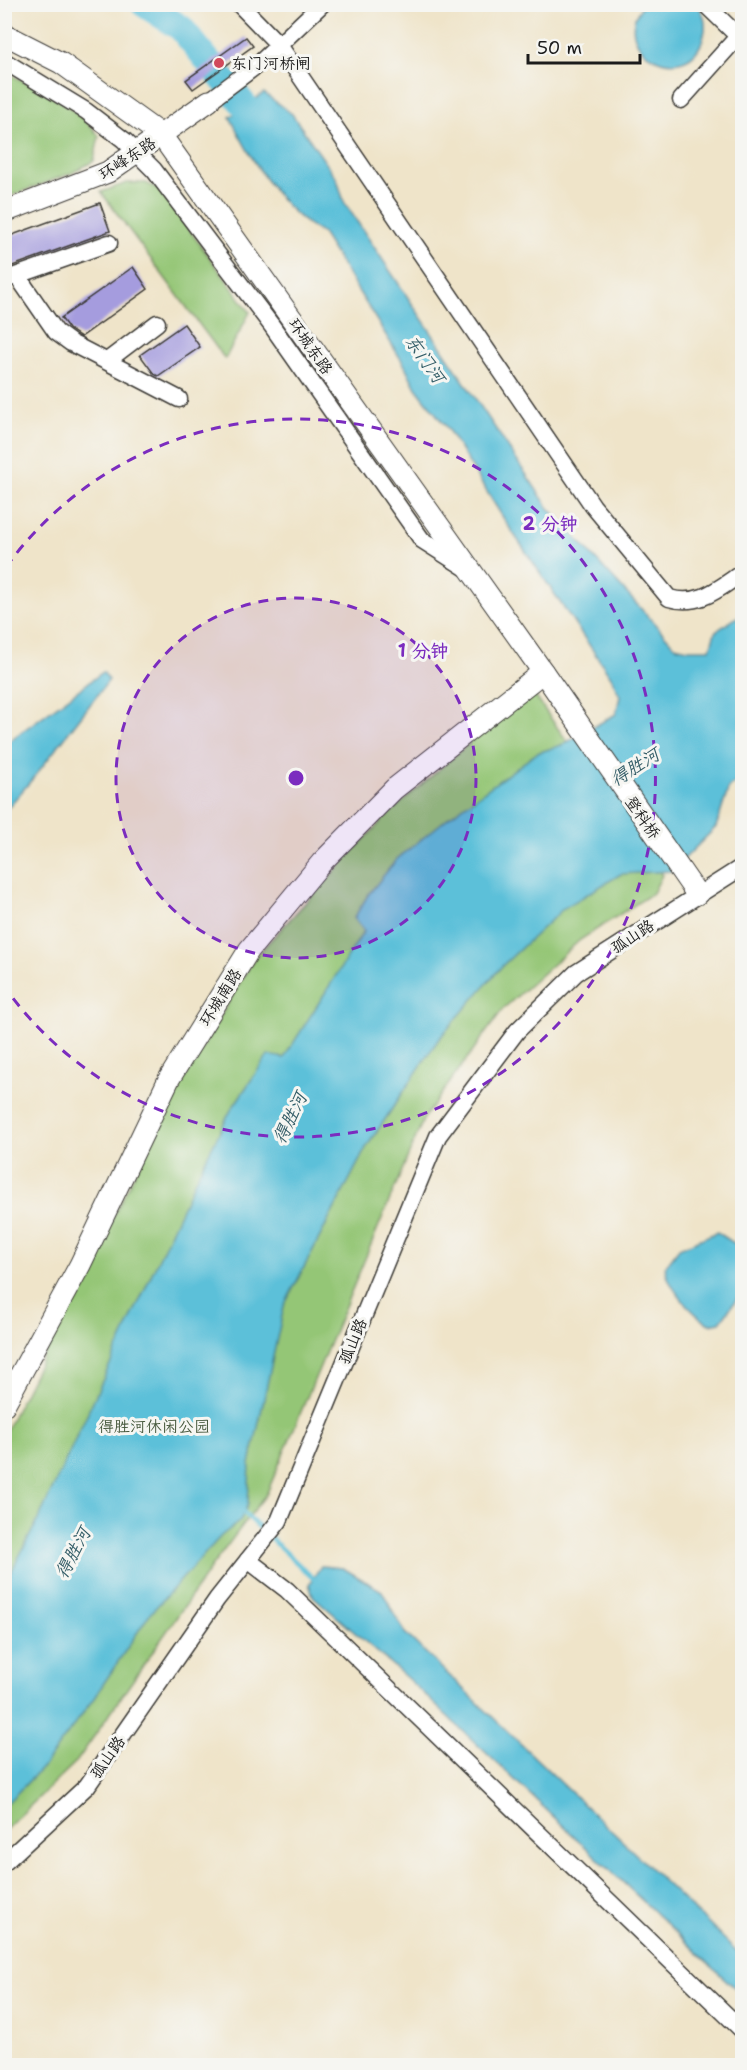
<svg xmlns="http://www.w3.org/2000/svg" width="747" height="2070" font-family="'Shantell Sans','LXGW WenKai TC',sans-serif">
	<rect width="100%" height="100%" fill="#f6f6f2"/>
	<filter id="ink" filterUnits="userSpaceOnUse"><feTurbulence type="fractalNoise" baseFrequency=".0167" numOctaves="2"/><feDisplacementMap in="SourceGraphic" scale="12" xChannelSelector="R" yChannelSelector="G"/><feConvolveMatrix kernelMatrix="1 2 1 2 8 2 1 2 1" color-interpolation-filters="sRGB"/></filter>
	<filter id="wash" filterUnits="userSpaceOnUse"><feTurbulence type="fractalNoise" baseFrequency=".008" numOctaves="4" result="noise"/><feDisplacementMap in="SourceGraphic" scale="24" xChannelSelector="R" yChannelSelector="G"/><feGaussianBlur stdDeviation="1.35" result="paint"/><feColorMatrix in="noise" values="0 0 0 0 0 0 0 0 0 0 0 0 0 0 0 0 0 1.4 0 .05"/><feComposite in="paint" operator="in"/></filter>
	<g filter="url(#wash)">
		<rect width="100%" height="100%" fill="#efe4c9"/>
		<g fill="#94c676" stroke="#587149" stroke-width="1.5">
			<path d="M5,72c32,16 72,34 94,64l-5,25 -22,12 -67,25z"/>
			<path d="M127,183h19l13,6 91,123 -25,47 -124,-167z"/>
			<path d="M530,689l132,186 -9,18 -73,47 -77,69 -79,109 -157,375 -55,73 -135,195 -72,69v-398l166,-330 84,-145 129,-139z"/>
		</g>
		<g fill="#5bc0d9" stroke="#3c6e7a" stroke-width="1.5">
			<path d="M643,5h54c7,7 10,19 7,30 -13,57 -99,15 -61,-30z"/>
			<path d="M264,93l28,21 45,65 7,23 204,305 127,139 13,3h22l5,-17 27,-18v164l-13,9 -13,40 -44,44 -51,3 -57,34 -62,58 -64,74 -72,108 -82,158 -34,158 -2,40 -8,17 -19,15 -72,79 -55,83 -51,69 -38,38v-221l35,-68 157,-340 34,-66 37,-55 16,3 80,-127 -10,-13 14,-23 29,-36 52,-42 88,-64 25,-8 54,-31 4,-18 -9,-19 -102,-150 -62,-99 -31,-40 -12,-24 -82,-131c-42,-22 -71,-74 -92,-116z"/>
			<path d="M103,672l6,8 -74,96 -30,35v-67z"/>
			<path d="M717,1232l20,13 5,10v37l-22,30 -11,2c-17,-11 -41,-36 -44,-57l14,-19z"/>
			<path d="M321,1566l22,2 39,23 23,42 337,323v39l-334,-316 -95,-83 -4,-12z"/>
		</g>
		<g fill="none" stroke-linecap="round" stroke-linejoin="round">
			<path stroke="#5bc0d9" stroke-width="4.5" d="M241,1510l75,71"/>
			<path stroke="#5bc0d9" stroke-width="27" d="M144,4l37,24 87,106"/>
		</g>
		<g id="blocks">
			<g fill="#a59cde">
				<path d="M246,37l7,9 -60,43 -7,-9z"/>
				<path d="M100,203l10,28 -106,38v-31z"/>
				<path d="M133,267l15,22 -67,48 -12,-8 -8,-11z"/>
				<path d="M184,324l16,23 -42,29 -4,-2 -14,-19z"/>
			</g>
		</g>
	</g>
	<g filter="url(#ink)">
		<use href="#blocks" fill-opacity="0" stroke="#3c3a36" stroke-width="1.5"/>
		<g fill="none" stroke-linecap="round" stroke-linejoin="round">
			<g stroke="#3c3a36" stroke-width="19">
				<g id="minor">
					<path d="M239,4l40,41 314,461 76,92c30,9 49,-9 73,-25"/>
					<path d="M705,4l33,32"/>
					<path d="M4,61l82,50 38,29 30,30 118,156 150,214 44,28"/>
					<path d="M681,100l61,-68"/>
					<path d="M209,101l52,-39 61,-58"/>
					<path d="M18,277l38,55 15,11 108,56"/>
					<path d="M4,280l105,-37"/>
					<path d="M107,361l50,-38"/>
					<path d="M248,1560l39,30 455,440"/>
					<path d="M4,1863l83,-77 130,-187 62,-78 159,-385 79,-105 59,-58 166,-106"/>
				</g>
			</g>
			<g stroke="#3c3a36" stroke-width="23">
				<g id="major">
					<path d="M4,34l57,29 100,72 382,537 154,222"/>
					<path d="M4,212l104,-40 101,-71"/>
					<path d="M4,1405l76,-140 89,-186 80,-129 73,-88 72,-73 149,-117"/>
				</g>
			</g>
			<use href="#minor" stroke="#fff" stroke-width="16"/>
			<use href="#major" stroke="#fff" stroke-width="21"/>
		</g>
	</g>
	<circle cx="296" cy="778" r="180" fill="#7b2cbf" fill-opacity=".12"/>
	<g fill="none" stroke="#7b2cbf" stroke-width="3" stroke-dasharray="10 8">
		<circle cx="296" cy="778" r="180"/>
		<path d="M6 567A359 359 0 1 1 6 989"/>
	</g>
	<circle fill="#d1495b" stroke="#f6f6f2" stroke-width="2" cx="219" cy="63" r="6"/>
	<g text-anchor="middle" stroke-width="6" stroke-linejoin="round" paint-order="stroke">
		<g font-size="16" fill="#1c1c1c" stroke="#f6f6f2" text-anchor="start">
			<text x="231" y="69">东门河桥闸</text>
		</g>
		<g font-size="16" fill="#1c1c1c" stroke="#f6f6f2">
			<text transform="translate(127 158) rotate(-33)" y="6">环峰东路</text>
			<text transform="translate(311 346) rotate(55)" y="6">环城东路</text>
			<text transform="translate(643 817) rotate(55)" y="6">登科桥</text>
			<text transform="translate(632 936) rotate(-33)" y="6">孤山路</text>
			<text transform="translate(220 997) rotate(-58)" y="6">环城南路</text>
			<text transform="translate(352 1341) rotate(-67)" y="6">孤山路</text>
			<text transform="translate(107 1757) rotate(-55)" y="6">孤山路</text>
		</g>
		<g font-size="16" fill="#46583c" stroke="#f6f6f2">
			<text x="154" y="1432">得胜河休闲公园</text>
		</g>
		<g font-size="18" font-style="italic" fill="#355e68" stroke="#f6f6f2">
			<text transform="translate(425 359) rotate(55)" y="6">东门河</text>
			<text transform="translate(635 767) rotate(-32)" y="6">得胜河</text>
			<text transform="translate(290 1118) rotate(-64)" y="6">得胜河</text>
			<text transform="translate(73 1553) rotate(-62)" y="6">得胜河</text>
		</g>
	</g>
	<circle cx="296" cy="778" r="9" fill="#7b2cbf" stroke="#f6f6f2" stroke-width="3"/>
	<g font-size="18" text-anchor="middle" font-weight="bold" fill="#7b2cbf" stroke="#f6f6f2" stroke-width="6" stroke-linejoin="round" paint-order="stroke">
		<text x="550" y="530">2 分钟</text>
		<text x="423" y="657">1 分钟</text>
	</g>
	<rect width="747" height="2070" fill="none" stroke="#f6f6f2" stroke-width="24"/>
	<path d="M528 54v9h112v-9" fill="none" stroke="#1c1c1c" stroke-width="3"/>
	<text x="537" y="54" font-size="18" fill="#1c1c1c" stroke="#f6f6f2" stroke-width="4.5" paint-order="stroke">50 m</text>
</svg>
